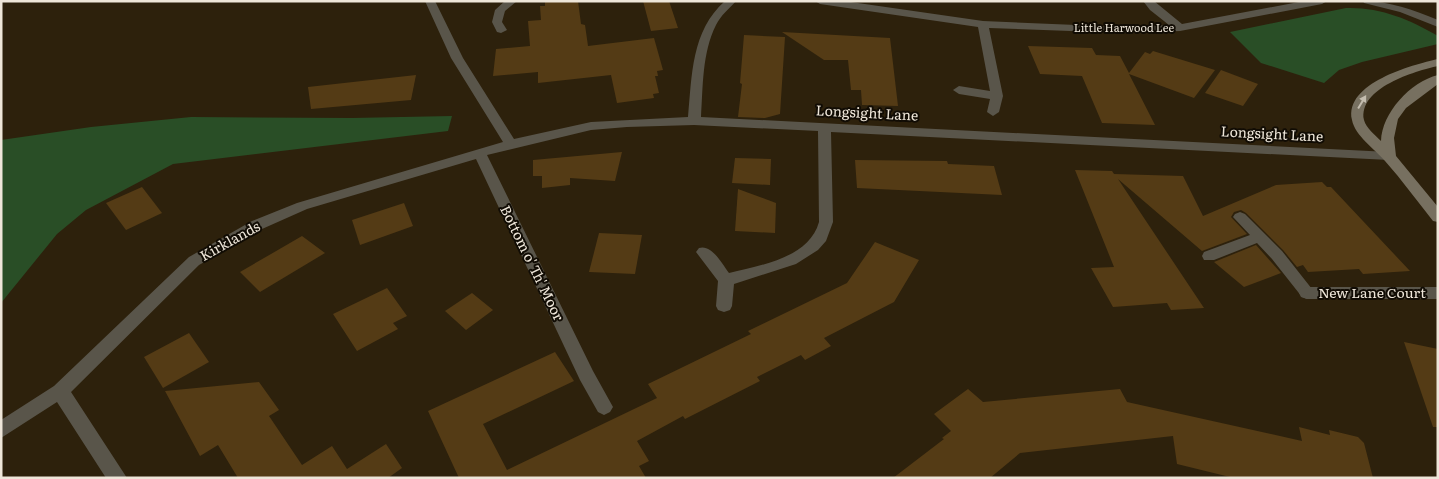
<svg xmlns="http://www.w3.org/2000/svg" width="1439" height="479" font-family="Literata,serif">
	<rect width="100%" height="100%" fill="#2d210c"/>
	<g fill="#294e26">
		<path d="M1346,8c34,-1 63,11 92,28v8l-76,18 -23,8 -15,13 -63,-20 -31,-31z"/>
		<path d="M452,116l-4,15 -275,33 -87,46 -29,24 -56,69v-163l90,-13 100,-10 161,1z"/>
	</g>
	<g fill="#543b15">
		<path d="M545,1h33l3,23 4,1 3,21 66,-8 9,32 -6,1 1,5h-3l4,17 -6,1 1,4 -37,5 -6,-28 -73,8v-11l-45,4 3,-27 34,-3 -2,-25 13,-1 -1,-14h5z"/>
		<path d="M643,1h26l9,27 -27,3z"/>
		<path d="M782,32l108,6 8,68 -36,-1 -1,-15h-10l-3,-30h-24z"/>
		<path d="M744,35l41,2 -5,77 -15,4 -27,-1 4,-33 -2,-1z"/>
		<path d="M1028,46l64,2 4,7 24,1 9,17 16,-21 5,2 3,-3 62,19 -21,28 -65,-24 26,51 -53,-2 -20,-47 -42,-2z"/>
		<path d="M1221,70l37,14 -15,22 -38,-13z"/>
		<path d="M416,75l-5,25 -100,9 -3,-22z"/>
		<path d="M622,152l-7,29 -45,-3v7l-28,3v-12h-9v-16z"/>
		<path d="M735,158l36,1 -1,26 -38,-2z"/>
		<path d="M855,160l92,1 1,3 46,2 8,29 -145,-7z"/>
		<path d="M1075,170l37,1 2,3 69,2 20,40 73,-31 46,-3 5,5h4l79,84 -47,3 -4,-5 -51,3 -5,-7 -6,2 -14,-17 -37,-37 -5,-3 -7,2 -3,5 16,17 -45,17 -84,-72 86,129 -33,2 -4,-7 -54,4 -22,-39 23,-1z"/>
		<path d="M142,187l20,26 -36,17 -20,-27z"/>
		<path d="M738,189l38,14 -1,30 -40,-2z"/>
		<path d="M404,203l9,23 -53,19 -8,-25z"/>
		<path d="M599,233l43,2 -7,39 -46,-2z"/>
		<path d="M302,236l23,17 -65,39 -20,-20z"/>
		<path d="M875,242l44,18 -25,42 -70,36 7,8 -26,14 -4,-5 -44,22 3,4 -75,38 -2,-3 -46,25 12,20 -10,5 7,12h-187l-31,-67 127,-59 19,29 -91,43 24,46 150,-72 -9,-14 103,-50 -3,-3 99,-48z"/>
		<path d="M1256,245l25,28 -37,14 -30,-25z"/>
		<path d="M387,288l20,28 -14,7 5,6 -41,22 -24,-37z"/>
		<path d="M472,293l21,17 -27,20 -21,-19z"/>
		<path d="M189,333l20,29 -46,26 -19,-31z"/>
		<path d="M1404,342l34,7v78h-5z"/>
		<path d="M259,382l20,28 -10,6 33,49 30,-19 15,23 39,-25 16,24 -14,10h-150l-20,-33 -18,11 -35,-65z"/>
		<path d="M968,389l15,13 137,-13 7,13 175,39 -3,-14 31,8 -1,-5 29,7 6,6 9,35h-139l-57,-14 -4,-28 -153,17 -30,25h-97l51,-39 -2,-1 9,-7 -17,-17z"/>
	</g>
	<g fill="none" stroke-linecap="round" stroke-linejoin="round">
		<path fill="#59554a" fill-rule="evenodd" d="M1240,212l5,2 37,37 30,38 2,4 -2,4 -5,2 -5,-2 -30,-38 -15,-16 -43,17h-10l-2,-4 2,-4 46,-17 -17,-18 2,-3z"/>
		<g fill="#59554a" fill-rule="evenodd">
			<path d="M425,1h10l28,57 51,81 77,-17 97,-5c4,-41 3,-86 37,-116h11c-7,8 -15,14 -20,24 -14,28 -13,62 -15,92l688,35 7,4 -7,4 -558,-28 2,90 -7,19 -8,9 -22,14 -62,20 -2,22 -2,4 -6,2 -6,-2 -2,-4 2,-25 -22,-29 3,-4c13,-4 23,16 30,25 32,-8 80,-15 90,-51l-1,-91 -124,-6 -67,2 -36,3 -104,25 106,216 20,36 -3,5 -6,3 -6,-3 -18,-32 -104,-221 -169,50 -45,20 -63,36 -128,127 56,86h-21l-49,-76 -56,36v-18l53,-34 135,-129 63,-36 45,-18 206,-61 -52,-84z"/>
			<path d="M505,1h12l-12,10 -3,11 5,8 -6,3 -4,-1 -5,-10 3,-12z"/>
			<path d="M815,1h29l139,20 142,6 44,-2 -19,-15 -7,-9h11l28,23 122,-23h23l-5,3 -142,27 -55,2 -136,-5 14,68 -4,16 -6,4 -6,-4 3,-13 -31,-5 -6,-4 6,-4 31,5 -12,-64 -158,-23z"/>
			<path d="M1363,1c27,0 50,9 75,19v7l-38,-15 -36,-9z"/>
			<path d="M1307,287h131v12h-131l-6,-2 -2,-4 2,-4z"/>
		</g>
		<path fill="#777060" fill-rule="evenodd" d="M1438,59v7c-23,5 -80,22 -74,54 2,8 11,15 17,21 1,-28 29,-59 57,-66v9l-32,24 -8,11 -4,19 2,18 42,51v15l-5,-1c-16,-20 -31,-41 -48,-60 -10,-12 -30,-25 -33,-41 -8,-37 60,-55 86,-61z"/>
	</g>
	<defs><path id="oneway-solid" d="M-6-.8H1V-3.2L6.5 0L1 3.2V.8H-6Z" transform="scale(1.25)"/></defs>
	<use fill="#c4bdaf" href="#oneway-solid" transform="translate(1362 102) rotate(-59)"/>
	<g text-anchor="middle" stroke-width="4" stroke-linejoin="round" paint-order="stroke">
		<g font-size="11" fill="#eee6d9" stroke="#110c04">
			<text x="1124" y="32">Little Harwood Lee</text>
		</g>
		<g font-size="14" fill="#eee6d9" stroke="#110c04">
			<text transform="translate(867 113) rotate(3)" y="5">Longsight Lane</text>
			<text transform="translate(1272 134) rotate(3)" y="5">Longsight Lane</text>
			<text transform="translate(230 241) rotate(-29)" y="5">Kirklands</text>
			<text transform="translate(532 263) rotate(64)" y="5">Bottom o' Th' Moor</text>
			<text x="1372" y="298">New Lane Court</text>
		</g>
	</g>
	<rect width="1439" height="479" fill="none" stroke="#eee6d9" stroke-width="5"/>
</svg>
